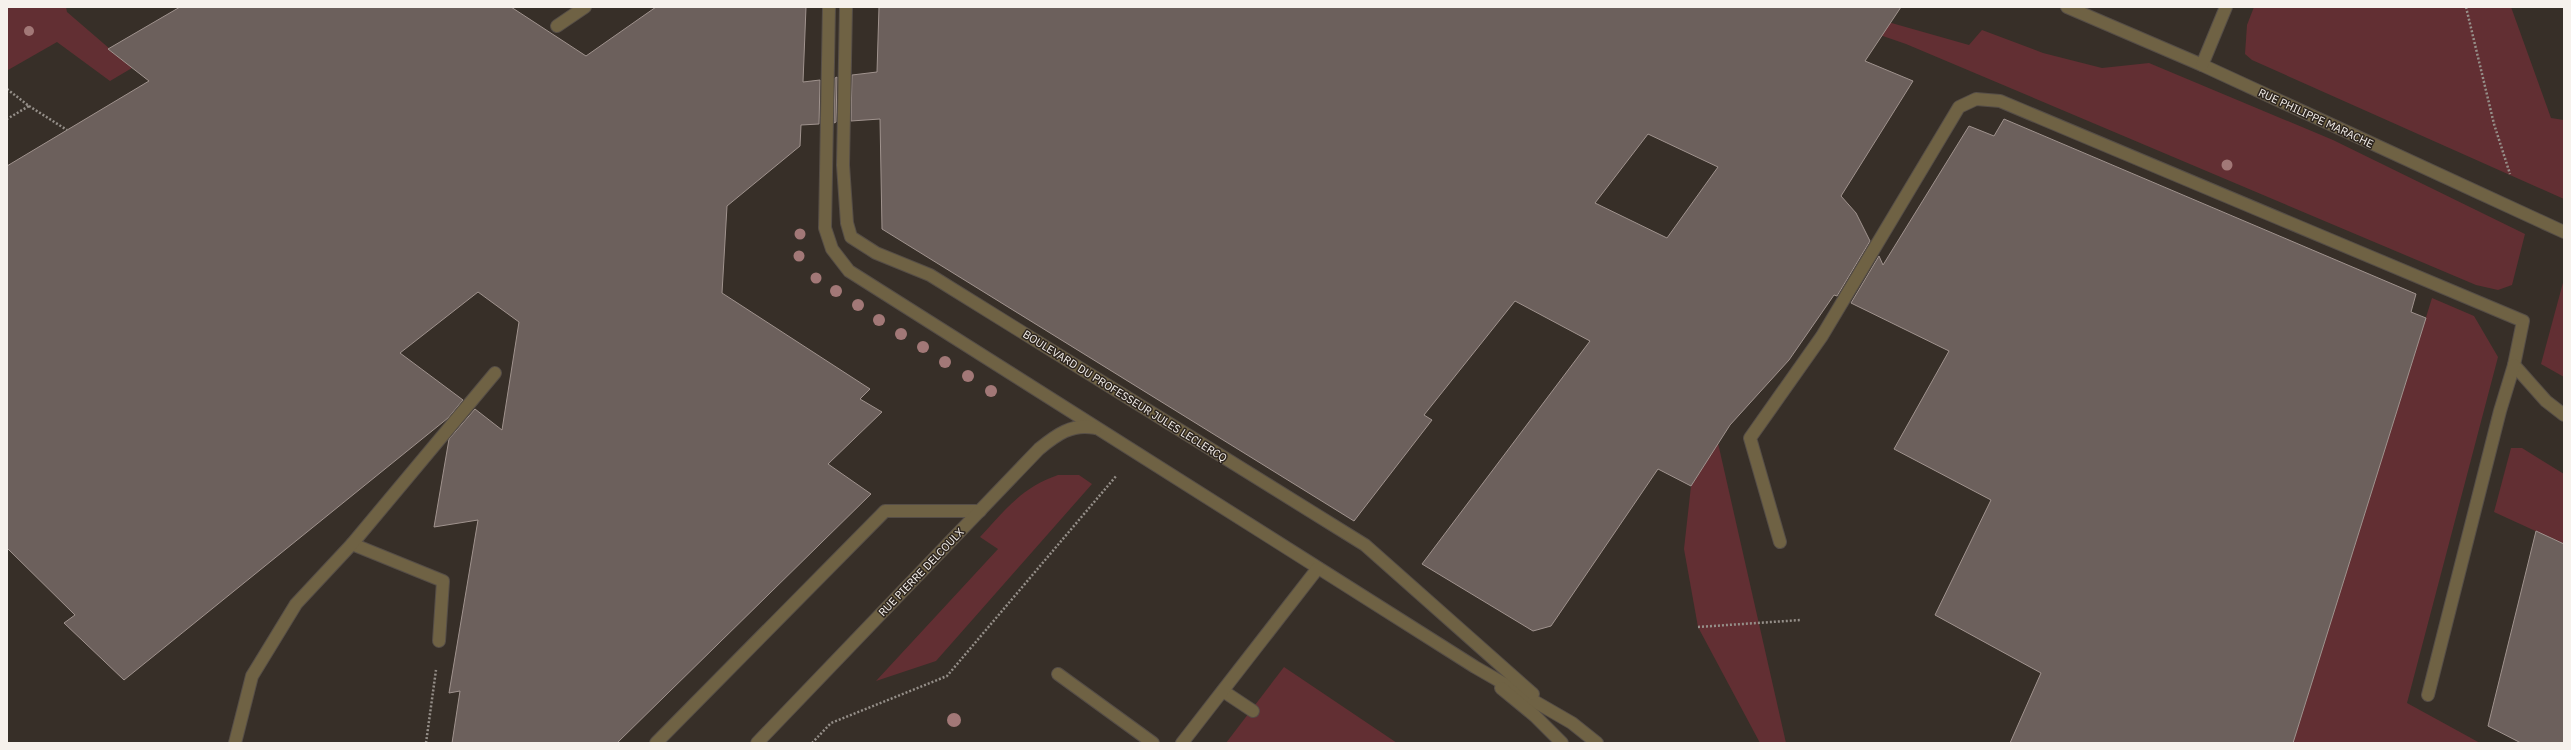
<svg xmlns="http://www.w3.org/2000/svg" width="2571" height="750" font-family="'IBM Plex Sans',sans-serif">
	<rect width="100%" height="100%" fill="#372f28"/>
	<g fill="#622f33">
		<path d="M7,7h59l1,5 65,56 -22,13 -53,-39 -49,28z"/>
		<path d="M2254,7h257l40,111 13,2v79l-312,-139 -7,-6 2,-29z"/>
		<path d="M1813,12l75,10 81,23 13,-15 61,23 59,15 47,-5 184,77 192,94 -13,51 -14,5 -22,-5 -570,-241z"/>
		<path d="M2564,279v98l-23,-13z"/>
		<path d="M2432,298l42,18 24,41 -91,346 73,40h-187z"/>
		<path d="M1718,443l68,300h-26l-62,-116 -14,-78 7,-63z"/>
		<path d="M2511,448h11l42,26v70l-70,-32z"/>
		<path d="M1058,475h21l13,9 -156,177 -60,20 122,-132 -18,-12c26,-28 41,-49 78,-62z"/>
		<path d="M1284,667l113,76h-171z"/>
	</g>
	<g fill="#6c605c" stroke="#a0938e" fill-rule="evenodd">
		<path d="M180,7h331l75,49 70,-49h150l-3,75 17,-2 -1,44 -18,1 -1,21 -73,60 -5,87 148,96 -10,10 22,13 -54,52 43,30 -254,249h-165l8,-52 -11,2 29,-173 -44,7 15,-88 26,-30 27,21 17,-108 -41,-30 -78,61 63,47 -15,18 -324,262 -60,-57 11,-8 -68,-67v-382l142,-85 -41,-32z"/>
		<path d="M879,7h1022l-36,54 48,20 -72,115 15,17 14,28 -33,55 -3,-1 -45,65 -59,65 -39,61 -33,-17 -107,157 -18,5 -111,-67 168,-223 -75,-40 -91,114 8,5 -78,101 -472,-292 -2,-110 -29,2 1,-46 25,-3zM1648,134l70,33 -51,71 -72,-35z"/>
		<path d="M837,77l-1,45 -2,1 1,-45z"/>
		<path d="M2004,119l412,175 -5,18 15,6 -133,425h-283l31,-70 -106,-58 56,-115 -97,-51 55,-98 -98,-48 28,-47 4,9 86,-139 25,10z"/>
		<path d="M2536,531l28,13v199h-43l-33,-17z"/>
	</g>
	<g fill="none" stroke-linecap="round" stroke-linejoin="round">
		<g stroke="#564e47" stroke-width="14">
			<g id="minor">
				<path d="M829,7l-4,221 7,21 17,22 626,396 97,56 25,20"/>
				<path d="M846,7l-3,158 4,58 4,14 25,16 54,22 435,270 168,149"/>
				<path d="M2067,7l135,58 362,167"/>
				<path d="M557,26l28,-19"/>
				<path d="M2202,65l24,-58"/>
				<path d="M1780,542l-30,-104 72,-102 137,-229 17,-8 24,2 523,220 -9,44 32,36 18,14"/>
				<path d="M352,544l91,37 -4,60"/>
				<path d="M1058,674l95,69"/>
				<path d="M1501,688l34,28 27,27"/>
				<path d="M1223,691l30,20"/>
				<path d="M2428,695l72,-284 14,-46"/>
				<path d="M235,743l17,-67 44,-72 56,-60 143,-171"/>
				<path d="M656,743l229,-232h95"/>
				<path d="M757,743l282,-294c17,-14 33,-26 56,-21"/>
				<path d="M1182,743l136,-175"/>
			</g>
		</g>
		<g stroke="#958f89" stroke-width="2.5" stroke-dasharray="2 2" stroke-linecap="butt">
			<path d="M2466,7l28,117 16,50"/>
			<path d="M7,89l22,17 -22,13"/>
			<path d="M29,106l38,24"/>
			<path d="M1698,627l103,-7"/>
			<path d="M426,743l10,-73"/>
			<path d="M812,743l19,-20 116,-47 170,-201"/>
		</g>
		<use href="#minor" stroke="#6f6244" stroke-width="12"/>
	</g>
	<g fill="#a27877">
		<circle cx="29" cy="31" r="5"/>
		<circle cx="2227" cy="165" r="5.5"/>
		<circle cx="800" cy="234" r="5.5"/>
		<circle cx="799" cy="256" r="5.5"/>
		<circle cx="816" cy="278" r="5.5"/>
		<circle cx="836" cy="291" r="6"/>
		<circle cx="858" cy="305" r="6"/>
		<circle cx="879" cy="320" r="6"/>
		<circle cx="901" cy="334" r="6"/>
		<circle cx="923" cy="347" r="6"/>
		<circle cx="945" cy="362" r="6"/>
		<circle cx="968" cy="376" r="6"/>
		<circle cx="991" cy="391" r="6"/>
		<circle cx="954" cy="720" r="7"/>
	</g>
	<g text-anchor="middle" stroke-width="3" stroke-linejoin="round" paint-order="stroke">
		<g font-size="11" fill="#f6f1ec" stroke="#2d251f">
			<text transform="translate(2316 118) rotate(25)" y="4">RUE PHILIPPE MARACHE</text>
			<text transform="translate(1125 396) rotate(32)" y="4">BOULEVARD DU PROFESSEUR JULES LECLERCQ</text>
			<text transform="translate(921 572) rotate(-46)" y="4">RUE PIERRE DELCOULX</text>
		</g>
	</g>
	<rect width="2571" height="750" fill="none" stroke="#f6f1ec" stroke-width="16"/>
</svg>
